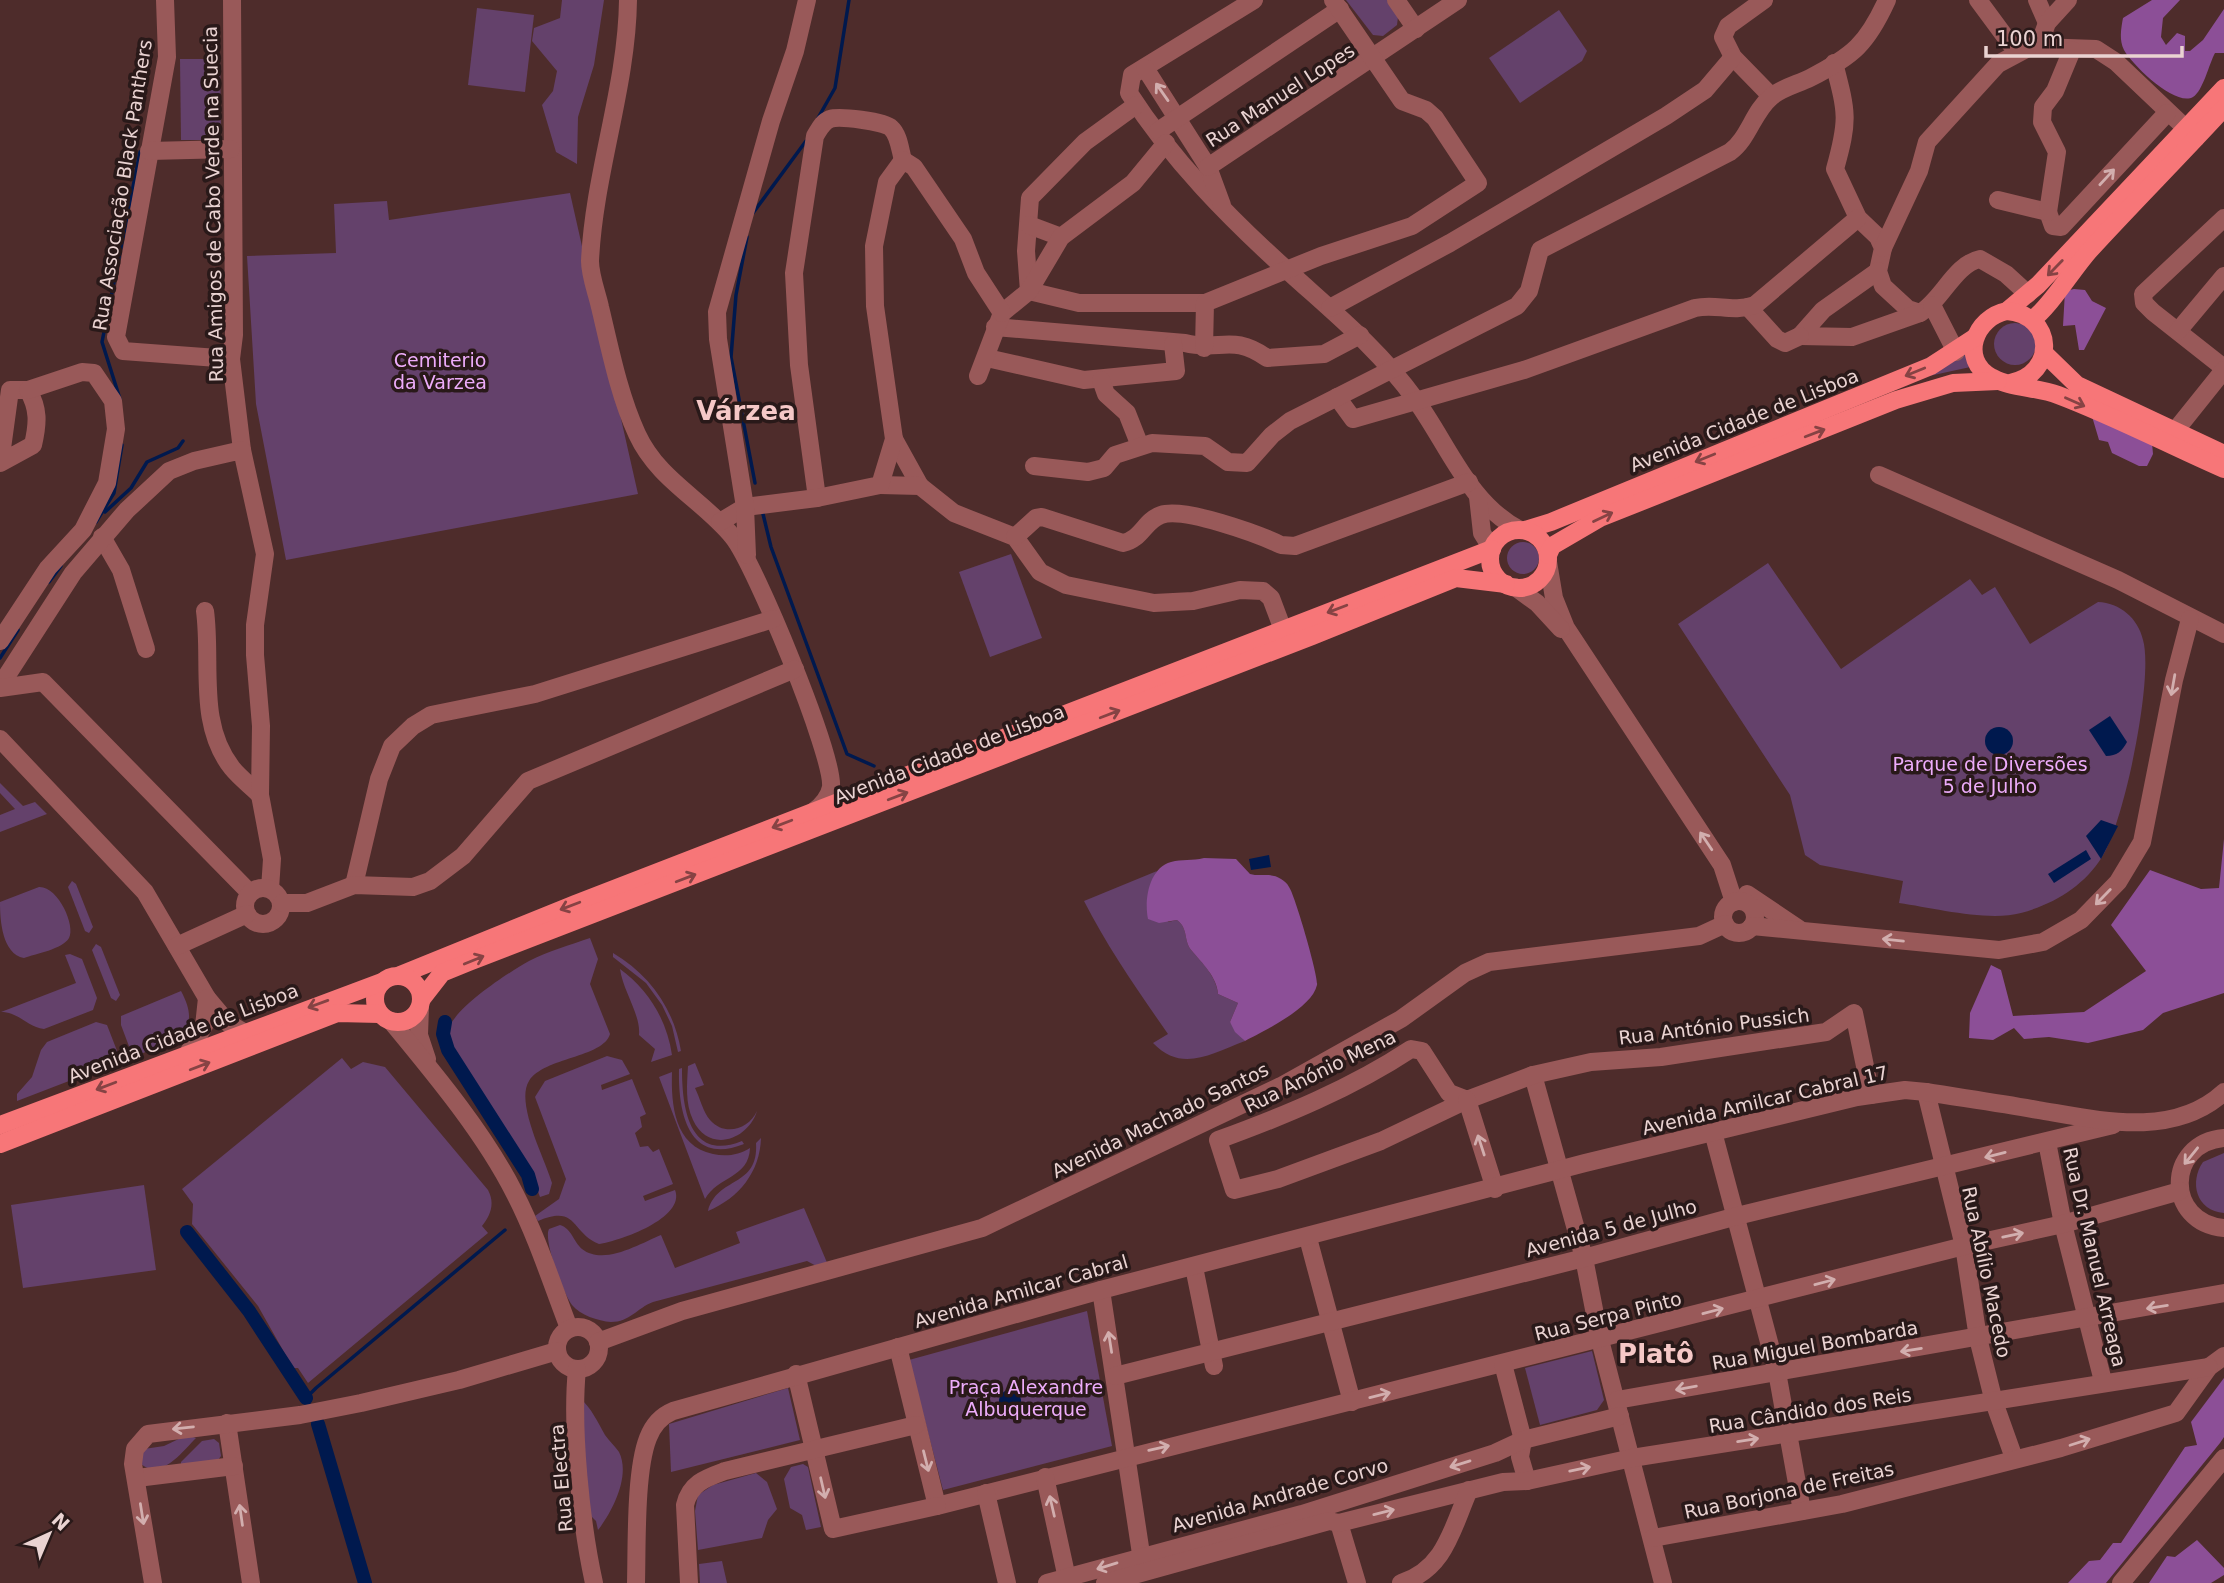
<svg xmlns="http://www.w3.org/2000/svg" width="2224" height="1583" font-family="'DejaVu Sans',sans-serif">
	<rect width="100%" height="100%" fill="#4e2c2b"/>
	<g fill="#64416b">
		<path d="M562,0h42l-10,65 -16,52 -1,47 -21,-12 -14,-47 11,-14 4,-20 -25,-30 2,-13 26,-10z"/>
		<path d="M1346,0h45l7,17 -1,8 -14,11 -10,-1z"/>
		<path d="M477,8l57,7 -9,77 -57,-7z"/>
		<path d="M1559,10l28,41 -5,10 -62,42 -31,-45z"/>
		<path d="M180,59h40l1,81h-40z"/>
		<path d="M570,193l68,301 -352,66 -30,-156 -9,-148 89,-3 -2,-49 53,-3 2,19z"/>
		<circle cx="2015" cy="344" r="21"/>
		<path d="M1970,352l5,14 -46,10z"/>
		<circle cx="1523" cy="558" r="16"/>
		<path d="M1011,554l31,84 -52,19 -31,-85z"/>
		<path d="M1768,563l73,106 129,-90 12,16 13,-8 35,57 68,-42c22,1 40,16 45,38 11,38 -19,183 -41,217 -18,29 -48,47 -81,56 -33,9 -87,-5 -122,-10l4,-22 -83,-16 -15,-10 -15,-60 -112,-171z"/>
		<path d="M0,783l23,23 12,-4 12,12 -47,18v-17l15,-6 -15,-16z"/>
		<path d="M1157,871l-4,7 15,44 9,-2c12,9 6,21 15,31 11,13 24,25 26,43l20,9 -8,19 15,19c-35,13 -63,32 -92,2l15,-9c-30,-43 -60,-86 -84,-133z"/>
		<path d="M72,881l4,3 17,43 -4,6 -4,-2 -17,-44z"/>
		<path d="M39,887c19,-1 37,39 30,51 -6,11 -34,16 -45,20 -22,-4 -24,-38 -24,-56z"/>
		<path d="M590,938l8,21 -8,25 20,50c-7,24 -66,23 -81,47 -14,22 16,78 23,102l-3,11 -9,3 -10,-27 -76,-117 -6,-23c7,-23 60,-57 81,-69 19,-10 41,-16 61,-23z"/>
		<path d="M96,944l5,3 19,48 -4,6 -5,-3 -19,-48z"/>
		<path d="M613,953c37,22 61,56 68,98l-3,1 -6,-26 -10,-21 -16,-22 -33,-26z"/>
		<path d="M70,954l12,5 15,39 -4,12 -49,19c-17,-2 -25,-17 -43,-17l75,-29 -11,-28z"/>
		<path d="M620,969c28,20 47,51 52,86l-21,7 4,-13 -16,-14c2,-20 -16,-44 -19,-66z"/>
		<path d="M181,991c25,46 -13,51 -48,66l-12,-32v-9z"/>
		<path d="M96,1022l11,3 14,36 -104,40v-7l15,-17 9,-27 6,-8z"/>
		<path d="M607,1056l15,4 8,14 -29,11 1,5 30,-11 14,35 -6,3 2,10 -7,6 5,14 8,-1 5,6 6,-3 14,35 -30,12 2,5 30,-11c11,28 -55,51 -76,54 -28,-11 -21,-40 -61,-23l-3,-5 24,-17 7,-20 -31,-82 10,-16z"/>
		<path d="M342,1058l9,11 12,-7 22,5 103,123c7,13 3,25 -6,36l6,7 -180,150 -10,-15h-5l-35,-62 -66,-82 1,-20 -11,-15z"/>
		<path d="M695,1063l9,22 -9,3c5,10 8,24 15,32 15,17 39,9 47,-9 -9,29 -48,43 -64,9 -8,-17 -6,-36 -5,-54z"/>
		<path d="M682,1068c0,37 6,95 60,73l2,3c-57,23 -66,-35 -65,-75z"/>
		<path d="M672,1072c-1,32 2,74 41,82 13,3 26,1 37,-6 -1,30 -32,28 -45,51l-46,-122z"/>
		<path d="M761,1138c-1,34 -22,60 -53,73 9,-35 51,-23 48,-68z"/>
		<path d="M2224,1153v60c-28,-2 -35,-31 -21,-51z"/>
		<path d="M144,1185l12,85 -133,18 -12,-83z"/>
		<path d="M804,1208l24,57 -8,3 -13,-7 -154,41c-16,6 -23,20 -42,20 -13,-1 -31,-7 -39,-17 -9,-12 -29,-65 -23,-76l11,-4c12,4 13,16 22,24 22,17 57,-5 79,-14l14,33 65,-25 -4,-11z"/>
		<path d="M1087,1311l25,135 -169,44 -34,-130z"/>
		<path d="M1592,1351l12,49 -7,10 -57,15 -15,-57z"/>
		<path d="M788,1388l12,52 -129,32 -2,-48z"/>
		<path d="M580,1398c12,11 17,23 25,37 4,6 10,11 14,17 12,24 -7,60 -21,78l-2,-9 -10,-10z"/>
		<path d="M187,1435l9,3c-13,13 -35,43 -55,26l-2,-8 5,-7 20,-3z"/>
		<path d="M214,1439l5,4 2,13 -3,4 -37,6v-4l21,-21z"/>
		<path d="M803,1464l5,3 13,60 -15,3 -4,-15 -12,-7 -6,-29 7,-12z"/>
		<path d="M756,1473l11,9 10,27 -9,11 -6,18 -64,12 -3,-39 3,-16 15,-10z"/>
		<path d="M722,1561l5,22h-27l-1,-19z"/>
	</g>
	<g fill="#8c4f97">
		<path d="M2152,0h28l-17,18 -2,19 5,8 11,-12 8,3v15h5l13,-11 21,-31v44h-9c-6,11 -12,38 -22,44 -17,10 -60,-31 -69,-47 -5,-10 -3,-21 -1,-32z"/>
		<path d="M2074,289l11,1 7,11 14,7 -22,42h-5l-4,-25 -12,1 2,-35z"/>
		<path d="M2091,413l61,30 1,11 -6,12h-8l-27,-13 -4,-11 -9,-2z"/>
		<path d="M2224,839v154l-61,20 -20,17 -55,13 -39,-6 -25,2 -10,-11 -21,12 -24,-2 1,-25 21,-48 10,5 12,46 71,-4 62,-41 -35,-46 39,-55 51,19 18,-1z"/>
		<path d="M1204,858l32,1 14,15c11,3 21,-2 31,5 3,2 6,4 8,8 6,8 30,91 28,98 -5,23 -53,46 -72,56l-10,-9 -5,-10 8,-19 -20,-9c-1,-17 -16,-31 -26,-43 -9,-10 -3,-22 -15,-31l-18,3 -11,-4c-4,-19 1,-51 23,-57 11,-3 21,-1 33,-4z"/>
		<path d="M2224,1378v59l-4,6 -114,140h-38l21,-22 11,-1 13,-17h8l64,-96 12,-2 -6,-23z"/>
		<path d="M2197,1540l27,28v7l-13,8h-62l18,-27 8,1z"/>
	</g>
	<g fill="#00194e">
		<path d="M2110,716l17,26c-5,9 -10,14 -21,14l-17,-26z"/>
		<circle cx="1999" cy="741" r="14"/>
		<path d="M2101,820l17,6 -17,33 -15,-23z"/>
		<path d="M2086,850l5,9 -37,24 -6,-9z"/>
		<path d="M1269,855l2,12 -20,3 -2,-11z"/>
		<circle cx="1010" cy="1401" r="11"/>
	</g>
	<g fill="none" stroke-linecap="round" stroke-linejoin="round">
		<g stroke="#00194e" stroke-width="3.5">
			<path d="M818,118l17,-30 14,-88"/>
			<path d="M753,213l53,-72"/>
			<path d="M747,237l-11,58 -5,62 24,126"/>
			<path d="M120,399l-18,-57 38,-190"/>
			<path d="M105,512l26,-24 16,-26 31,-14 5,-7"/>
			<path d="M763,514l8,33 76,207 27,12"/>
			<path d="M96,522l18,-29 8,-48"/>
			<path d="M49,582l12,-16"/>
			<path d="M0,658l18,-28"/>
			<path d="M311,1408l-5,-10 10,-10 189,-158"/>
		</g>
		<g stroke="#00194e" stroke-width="14">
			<path d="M445,1022l-2,12 5,16 80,125 4,14"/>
			<path d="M187,1232l62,79 57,87"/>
			<path d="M318,1424l47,159"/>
		</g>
		<g stroke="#995959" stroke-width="18">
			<path d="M165,0l2,57 -51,280 7,14 108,8"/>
			<path d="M232,0l2,335 -3,24 11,91"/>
			<path d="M628,0c-1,87 -34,173 -38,261 0,15 7,32 10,46 10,42 19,88 37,127 21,46 66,66 96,103 22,27 101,219 98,250 -2,11 -10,19 -18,25"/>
			<path d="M1254,0l-122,75 -3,18c43,67 100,125 159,178 45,41 91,78 127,128 33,45 53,104 105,131"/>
			<path d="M1396,0l20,29"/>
			<path d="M1764,0l-36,26 -5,11 10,20 38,39"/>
			<path d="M1978,0l34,46 84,3 20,13 80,76"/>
			<path d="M2037,0l10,23"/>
			<path d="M2038,48l9,-25 21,-23"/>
			<path d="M1834,63c13,50 15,56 1,106l23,49 20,19 5,11 -5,23 5,15 25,23 12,4c22,-13 35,-49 60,-54l26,15 22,20"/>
			<path d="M1145,68l63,99 14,38"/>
			<path d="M1136,105l-51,37 -55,56 -4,53 3,40 50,12h126"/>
			<path d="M1158,131l182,-122"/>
			<path d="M149,151l82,-2"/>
			<path d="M1208,167l250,-167"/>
			<path d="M1998,200l50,12 5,14 8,1 106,-114"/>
			<path d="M2048,212l9,-60 -15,-30 1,-15 12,-16 17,-41"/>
			<path d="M2224,218l-81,76 1,9 9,9 71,56"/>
			<path d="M1029,225l32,12"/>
			<path d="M1883,248l36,-77 8,-29 71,-78 30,-16"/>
			<path d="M1878,271l-55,39 -23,26 52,1 68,-24"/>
			<path d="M1932,305l24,47"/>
			<path d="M1748,307l29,32 8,4 15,-7"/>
			<path d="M1330,308l120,-65 216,-127 39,-26 28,-33"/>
			<path d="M995,327l190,16c35,9 47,-10 82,15l57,-4 36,-19"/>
			<path d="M2178,331l46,-55"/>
			<path d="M1204,348l1,-45 116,-47 91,-30 66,-43 -43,-65 -9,-8 -24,-9 -69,-101"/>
			<path d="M987,358l97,22 92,-9 -3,-27"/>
			<path d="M978,376l24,-63 27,-22 32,-54 72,-54 33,-40"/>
			<path d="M1101,380l5,14 21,19 13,33"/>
			<path d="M10,390h18c11,19 10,33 5,55l-33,18z"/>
			<path d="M1337,397l16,22 171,-49 171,-62c22,-5 36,5 60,-3l103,-87"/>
			<path d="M2175,431l49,-61"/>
			<path d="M894,439l26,47"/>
			<path d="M1034,466l54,6 16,-4 11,-13 37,-12 53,3 23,16 19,1 25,-28 18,-14 227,-115 12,-15 11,-41 190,-98c19,-14 23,-40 41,-55 10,-9 27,-13 39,-19 43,-22 57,-34 77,-78"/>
			<path d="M1879,475l239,105 106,54"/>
			<path d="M880,485l40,1 34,27 61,24 25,35 26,13 88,18 39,-2 47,-11 23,1 8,7 12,32"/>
			<path d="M1478,497l4,36 10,16"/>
			<path d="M817,498l-18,-133 -5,-92 21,-137c4,-6 7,-14 15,-17 9,-3 54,2 61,9 8,7 9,22 12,32"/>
			<path d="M720,522l25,-15 72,-9 63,-13 14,-46 -19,-133 -1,-60 13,-64 16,-22 11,7 49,72 13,34 26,40"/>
			<path d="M102,537l19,33 25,79"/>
			<path d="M1015,537l21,-19 6,-1 81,26c19,-4 21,-22 38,-28 23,-8 97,19 120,30l14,1 174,-64"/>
			<path d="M747,555l-2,-48 -27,-168 -1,-27 54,-191 24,-70 12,-51"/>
			<path d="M1548,562l6,36 12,30 156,237 12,37"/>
			<path d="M1515,587l22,16 24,26"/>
			<path d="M205,611c7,52 -8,113 27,157 8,10 19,18 28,27"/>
			<path d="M0,641l48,-73 35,-38 24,-47 9,-54 -3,-28 -19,-28 -12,-1 -54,18"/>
			<path d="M0,686l73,-113 54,-63 42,-39 25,-10 48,-11 23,104 -10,71v30l6,71 -1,69 12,64 -2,30"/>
			<path d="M0,688l43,-6 207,211"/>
			<path d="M0,739l145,153 62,106 21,25 17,10"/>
			<path d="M354,885l25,-106 13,-33 21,-20 18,-11 104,-21 238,-75"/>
			<circle cx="263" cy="906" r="18"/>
			<path d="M1747,894l52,35"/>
			<circle cx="1739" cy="917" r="16"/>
			<path d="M282,903h25l47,-18 59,2 17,-6 33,-25 65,-75 267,-112"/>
			<path d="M1752,926l247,24 44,-8 38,-22 37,-38 24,-40 32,-162 16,-61"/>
			<path d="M177,946l70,-32"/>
			<path d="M420,1007l-1,28 8,24"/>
			<path d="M391,1021c43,52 94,113 124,173 22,43 37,90 54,134"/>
			<path d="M187,1055l17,-29 3,-28"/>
			<path d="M1533,1075l51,183 16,82 63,243"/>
			<path d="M1926,1092l38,154 14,92 16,64 20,56"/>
			<path d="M1467,1100l-18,-7 -27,-42 -11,-2c-59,39 -127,67 -193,91l16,50 44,-11 103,-38 86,-41 66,-25 58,-13 70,-5 165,-25 28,-19 17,82"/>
			<path d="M1467,1100l28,89"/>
			<path d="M1713,1132l64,240 25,139"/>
			<path d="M2224,1138c-59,5 -59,85 0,90"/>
			<path d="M2047,1142l16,82 40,157"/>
			<path d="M1308,1238l44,164"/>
			<path d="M1194,1267l20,99"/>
			<path d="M1101,1290l42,277"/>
			<circle cx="578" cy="1348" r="21"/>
			<path d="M598,1342l84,-31 300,-83 299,-142 120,-67 64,-46 24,-11 210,-26 26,-12"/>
			<path d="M898,1347l39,159 1027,-260 99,-22 117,-33"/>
			<path d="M1503,1364l20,76 -3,17 7,24"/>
			<path d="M577,1369c-6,59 4,155 17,214"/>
			<path d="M796,1374l37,155 104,-23"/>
			<path d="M1115,1376l469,-118 153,-42 376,-91"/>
			<path d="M1617,1400l607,-107"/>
			<path d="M227,1423l24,160"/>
			<path d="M1045,1477l23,106"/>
			<path d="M137,1478l97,-12"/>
			<path d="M986,1493l21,90"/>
			<path d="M1339,1523l18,60"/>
			<path d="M1653,1538l189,-34 219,-56 115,-35 33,-46 15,-11"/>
			<path d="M153,1583l-20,-119 2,-15 13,-15 152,-19 61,-12 98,-23 98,-29"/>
			<path d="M636,1583c1,-38 -1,-112 12,-145 5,-13 13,-22 25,-27l428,-121 484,-127 272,-66 48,-7 21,2c37,6 74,11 112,18 60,10 135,29 186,-18"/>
			<path d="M689,1583l-4,-78c5,-22 21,-27 40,-34l191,-46"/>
			<path d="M1047,1583l255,-69 193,-61 28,-13 97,-24"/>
			<path d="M1105,1583l224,-62 10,2 164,-41 24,-1 105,-23 577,-91"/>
			<path d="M1401,1583c44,-14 51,-54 68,-93"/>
			<path d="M2121,1583l103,-125"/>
		</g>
		<g stroke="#f77678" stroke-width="18">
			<path d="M2007,311l31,-26 186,-197"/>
			<path d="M2032,320c19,-14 40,-50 58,-70 44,-48 90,-94 134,-142"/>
			<path d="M2044,353l33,32 147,69"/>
			<path d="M2010,383c47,-9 45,-68 -3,-72 -32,6 -48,48 -16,66 18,11 46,10 67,18 56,21 111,50 166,74"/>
			<path d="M1525,530l26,-8 380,-156 43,-28"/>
			<circle cx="1519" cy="559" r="29"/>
			<path d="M1548,555l4,-9 48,-28 296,-118 57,-17 45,-2"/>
			<path d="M400,975l175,-71 917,-355"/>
			<circle cx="398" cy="999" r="23"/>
			<path d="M421,1000l21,-27 27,-11 843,-326 144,-58 50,6"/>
			<path d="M0,1125l382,-143"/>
			<path d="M0,1144l337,-131 43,1"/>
		</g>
	</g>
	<defs><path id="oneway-shaft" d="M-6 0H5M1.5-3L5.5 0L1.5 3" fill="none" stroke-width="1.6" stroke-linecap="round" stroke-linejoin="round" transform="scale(1.75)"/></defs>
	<g stroke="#d2aeae">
		<use href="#oneway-shaft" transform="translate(1162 92) rotate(-125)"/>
		<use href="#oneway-shaft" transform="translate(2107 177) rotate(-47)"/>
		<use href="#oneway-shaft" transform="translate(2173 685) rotate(100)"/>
		<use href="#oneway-shaft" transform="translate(1706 841) rotate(-124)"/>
		<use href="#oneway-shaft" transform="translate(2103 897) rotate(134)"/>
		<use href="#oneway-shaft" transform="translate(1893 940) rotate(-174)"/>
		<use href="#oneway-shaft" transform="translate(1481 1145) rotate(-108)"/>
		<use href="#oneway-shaft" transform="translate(1995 1155) rotate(166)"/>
		<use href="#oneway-shaft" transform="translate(2191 1156) rotate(129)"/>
		<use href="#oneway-shaft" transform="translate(2013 1235) rotate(-12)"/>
		<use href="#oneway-shaft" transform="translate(1825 1282) rotate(-15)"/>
		<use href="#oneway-shaft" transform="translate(2157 1307) rotate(171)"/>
		<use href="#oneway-shaft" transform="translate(1713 1311) rotate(-15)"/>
		<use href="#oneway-shaft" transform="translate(1110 1342) rotate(-99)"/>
		<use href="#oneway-shaft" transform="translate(1911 1350) rotate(171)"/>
		<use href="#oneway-shaft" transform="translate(1686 1388) rotate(170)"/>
		<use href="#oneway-shaft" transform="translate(1380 1395) rotate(-14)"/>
		<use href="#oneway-shaft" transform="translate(183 1428) rotate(174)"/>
		<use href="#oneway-shaft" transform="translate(1748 1440) rotate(-9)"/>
		<use href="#oneway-shaft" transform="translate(2080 1442) rotate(-18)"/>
		<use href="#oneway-shaft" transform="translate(1159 1448) rotate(-13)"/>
		<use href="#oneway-shaft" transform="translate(926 1461) rotate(76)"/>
		<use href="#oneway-shaft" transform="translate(1460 1464) rotate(163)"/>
		<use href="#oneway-shaft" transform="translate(1580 1469) rotate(-12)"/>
		<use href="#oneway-shaft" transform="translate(823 1488) rotate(77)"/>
		<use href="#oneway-shaft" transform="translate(1052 1506) rotate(-103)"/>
		<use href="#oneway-shaft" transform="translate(1384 1512) rotate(-14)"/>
		<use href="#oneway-shaft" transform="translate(142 1514) rotate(81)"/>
		<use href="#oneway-shaft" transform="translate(241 1515) rotate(-98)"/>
		<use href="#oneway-shaft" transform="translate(1107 1566) rotate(163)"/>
	</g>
	<g stroke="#864344">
		<use href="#oneway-shaft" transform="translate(2055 268) rotate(134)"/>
		<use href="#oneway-shaft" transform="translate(1915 372) rotate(158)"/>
		<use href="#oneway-shaft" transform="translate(2075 402) rotate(24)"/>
		<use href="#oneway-shaft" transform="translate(1815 433) rotate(-21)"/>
		<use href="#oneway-shaft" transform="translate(1705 458) rotate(158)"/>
		<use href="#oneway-shaft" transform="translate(1603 517) rotate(-25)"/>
		<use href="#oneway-shaft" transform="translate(1337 609) rotate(159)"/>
		<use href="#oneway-shaft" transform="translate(1110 714) rotate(-21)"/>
		<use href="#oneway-shaft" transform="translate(898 796) rotate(-21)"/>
		<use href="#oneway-shaft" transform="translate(782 824) rotate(159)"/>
		<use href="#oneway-shaft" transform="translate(686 878) rotate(-21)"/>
		<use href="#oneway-shaft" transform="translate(570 906) rotate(159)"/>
		<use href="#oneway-shaft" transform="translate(474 960) rotate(-22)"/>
		<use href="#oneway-shaft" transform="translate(318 1004) rotate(160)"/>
		<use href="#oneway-shaft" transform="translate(200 1066) rotate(-21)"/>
		<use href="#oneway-shaft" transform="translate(106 1086) rotate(159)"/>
	</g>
	<g text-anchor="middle" stroke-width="7" stroke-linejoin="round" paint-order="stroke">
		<g font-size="19" fill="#ead3d2" stroke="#291919">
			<text transform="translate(1280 95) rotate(-33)" y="7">Rua Manuel Lopes</text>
			<text transform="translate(122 185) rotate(-81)" y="7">Rua Associação Black Panthers</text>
			<text transform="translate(213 204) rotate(-91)" y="7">Rua Amigos de Cabo Verde na Suecia</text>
			<text transform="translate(1744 420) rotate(-22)" y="7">Avenida Cidade de Lisboa</text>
			<text transform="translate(949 754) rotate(-21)" y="7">Avenida Cidade de Lisboa</text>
			<text transform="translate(1714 1026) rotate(-7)" y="7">Rua António Pussich</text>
			<text transform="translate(183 1033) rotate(-21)" y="7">Avenida Cidade de Lisboa</text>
			<text transform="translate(1320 1071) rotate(-26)" y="7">Rua Anónio Mena</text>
			<text transform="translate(1765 1100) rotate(-13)" y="7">Avenida Amilcar Cabral 17</text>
			<text transform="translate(1160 1120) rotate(-26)" y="7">Avenida Machado Santos</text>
			<text transform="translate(1611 1228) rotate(-15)" y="7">Avenida 5 de Julho</text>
			<text transform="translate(2095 1257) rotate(77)" y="7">Rua Dr. Manuel Arreaga</text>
			<text transform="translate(1987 1272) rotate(78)" y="7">Rua Abílio Macedo</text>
			<text transform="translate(1021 1291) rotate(-16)" y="7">Avenida Amilcar Cabral</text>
			<text transform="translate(1608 1316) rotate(-14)" y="7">Rua Serpa Pinto</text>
			<text transform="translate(1815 1345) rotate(-10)" y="7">Rua Miguel Bombarda</text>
			<text transform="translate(1810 1410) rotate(-9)" y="7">Rua Cândido dos Reis</text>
			<text transform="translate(561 1478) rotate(-95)" y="7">Rua Electra</text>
			<text transform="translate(1789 1490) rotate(-12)" y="7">Rua Borjona de Freitas</text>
			<text transform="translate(1280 1495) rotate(-16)" y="7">Avenida Andrade Corvo</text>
		</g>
		<g font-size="19" fill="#edacfa" stroke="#291919">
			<text x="440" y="367">Cemiterio<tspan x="440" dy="22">da Varzea</tspan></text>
			<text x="1990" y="771">Parque de Diversões<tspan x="1990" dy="22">5 de Julho</tspan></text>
			<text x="1026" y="1394">Praça Alexandre<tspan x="1026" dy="22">Albuquerque</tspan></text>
		</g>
		<g font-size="26" font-weight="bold" fill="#f5c8c7" stroke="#291919">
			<text x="746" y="420">Várzea</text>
			<text x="1656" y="1363">Platô</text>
		</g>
	</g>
	<g transform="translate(49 1534) rotate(44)" stroke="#291919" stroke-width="5" paint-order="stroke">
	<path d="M0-5L12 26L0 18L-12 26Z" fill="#ead3d2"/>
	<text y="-10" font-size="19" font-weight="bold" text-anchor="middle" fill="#ead3d2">N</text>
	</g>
	<path d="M1986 46v10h196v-10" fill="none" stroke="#ead3d2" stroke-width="3.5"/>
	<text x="1996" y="46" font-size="21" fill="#ead3d2" stroke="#291919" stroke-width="5" paint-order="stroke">100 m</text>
</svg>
